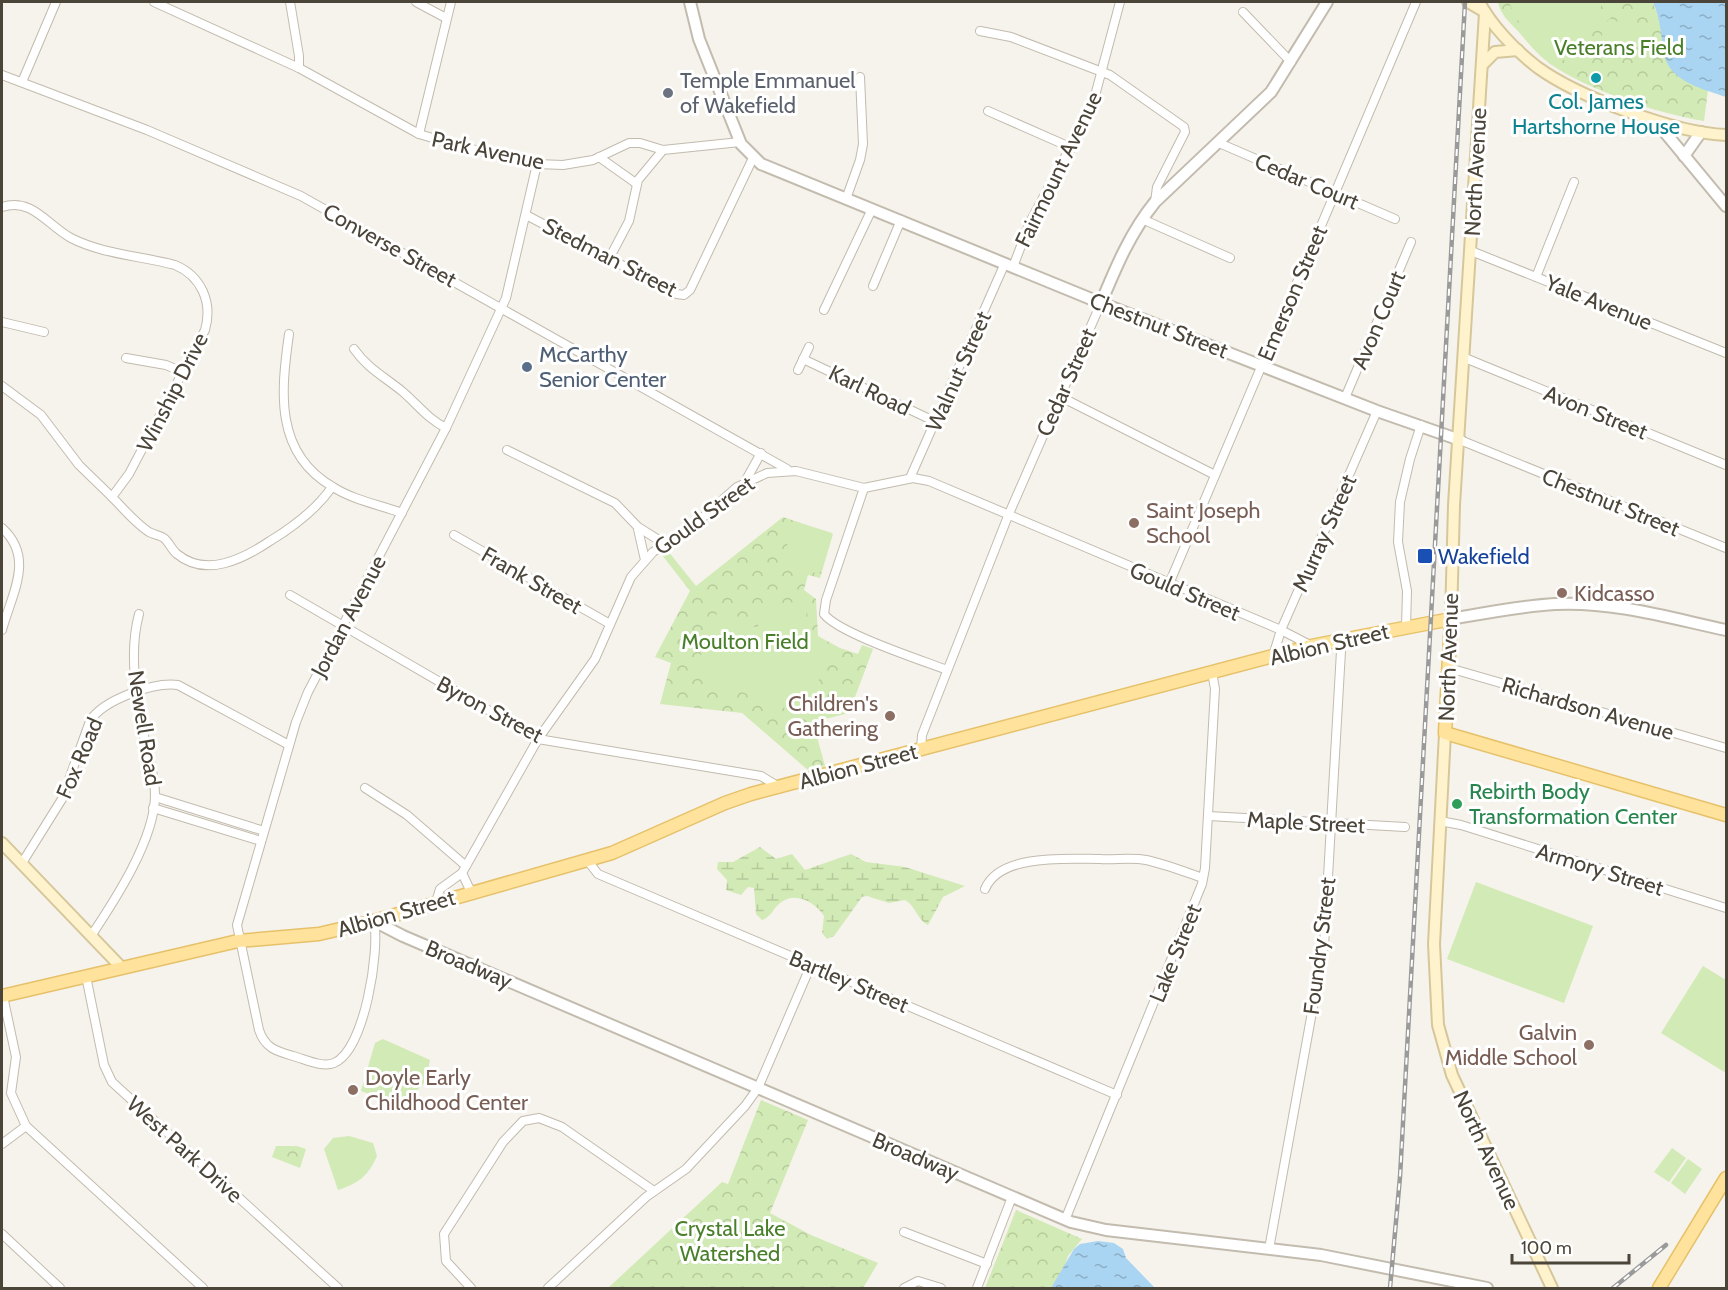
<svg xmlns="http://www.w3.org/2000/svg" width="1728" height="1290" font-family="Cabin,sans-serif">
	<defs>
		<pattern id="wetland-marsh" width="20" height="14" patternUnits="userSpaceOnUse" patternTransform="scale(1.5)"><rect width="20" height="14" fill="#d2eab5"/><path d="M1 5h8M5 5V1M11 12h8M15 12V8" fill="none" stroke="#b6ca9c"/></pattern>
		<pattern id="park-crowns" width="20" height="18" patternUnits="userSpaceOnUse" patternTransform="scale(1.5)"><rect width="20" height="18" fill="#d2eab5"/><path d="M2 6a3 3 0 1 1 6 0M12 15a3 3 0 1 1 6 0" fill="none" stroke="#b6ca9c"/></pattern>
		<pattern id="water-ripples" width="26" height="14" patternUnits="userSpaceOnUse" patternTransform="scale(1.5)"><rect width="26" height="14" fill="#a9d4f2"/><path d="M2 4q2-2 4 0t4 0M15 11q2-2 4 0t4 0" fill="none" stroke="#8caec5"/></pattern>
	</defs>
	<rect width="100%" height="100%" fill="#f6f3ec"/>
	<path fill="url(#wetland-marsh)" d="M760,847l16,12 16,-5 13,16 46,-16 15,8 39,5 60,19 -22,11 -15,28c-11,-5 -12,-19 -23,-25l-16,3 -22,-7 -5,1 -28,39 -7,3 -5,-6 2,-17c-9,-14 -30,-26 -45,-12 -7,6 -8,13 -17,16l-6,-6 -2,-26 -6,-1 -7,8 -15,-5 1,-10 -10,-11 1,-7h15z"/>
	<g fill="url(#park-crowns)">
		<path d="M1498,2h155c19,46 -1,66 55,88l-4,31c-45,-7 -116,-31 -154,-57 -12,-9 -22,-21 -32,-33 -9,-9 -18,-17 -20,-29z"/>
		<path d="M783,517l50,17 -13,44 -12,-3 -4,15 12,9 2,37 22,12 18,6 4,-9 11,4 -24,64 -36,9 12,44 -16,5 -67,-58 -82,-9 11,-41 -16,-6 35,-66 -28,-36 6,-4 28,35z"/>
		<path d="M761,1100l47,20 -38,93 41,22 67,28 -15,25h-255l114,-106 6,2z"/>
		<path d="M276,1146h21l9,3 -6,19 -28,-11z"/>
		<path d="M1016,1210l66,29 -14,17 -4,13 -13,19h-66z"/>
	</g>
	<g fill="#d2eab5">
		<path d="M1509,2h94l-28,64c-29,-14 -55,-33 -66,-64z"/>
		<path d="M1609,18l12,5 -11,26 -12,-5z"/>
		<path d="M1625,25l12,5 -11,26 -12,-5z"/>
		<path d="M794,521l38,12 -13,41 -37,-11z"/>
		<path d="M803,598l6,3 -3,6 2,40 20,7 -22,62 -112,-42 23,-61 41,15 2,-24 40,-2z"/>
		<path d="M1476,882l117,44 -29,77 -117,-44z"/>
		<path d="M1703,966l23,14v93l-65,-40z"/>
		<path d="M383,1039l47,21 -4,21 -17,18h-27l-21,-8 14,-48z"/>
		<path d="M349,1136l24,7 4,13c-9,20 -18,27 -39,34l-14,-41 9,-11z"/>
		<path d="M1672,1148l14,10 -17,24 -15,-10z"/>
		<path d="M1688,1159l14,10 -17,25 -14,-11z"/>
	</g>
	<g fill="url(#water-ripples)">
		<path d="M1653,2h73v95c-20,-7 -55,-15 -61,-40 -4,-19 -4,-37 -12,-55z"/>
		<path d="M1098,1241l16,2 9,6 3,9 29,30h-104l23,-39 6,-5z"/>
	</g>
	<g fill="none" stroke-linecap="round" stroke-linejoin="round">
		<g stroke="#c2bbae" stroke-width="10">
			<g id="minor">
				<path d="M154,2l145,66 120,66 44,13 74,17 26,1 30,-5 36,-17h11l23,7 77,-8"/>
				<path d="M290,2l9,54v12"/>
				<path d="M416,2l30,16"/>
				<path d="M1243,12l48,50"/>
				<path d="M980,31l31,6 99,38 74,52 1,5 -28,55 -2,15"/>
				<path d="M2,75l145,55 154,66 486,273"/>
				<path d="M22,82l34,-80"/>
				<path d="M988,111l84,37"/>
				<path d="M419,134l32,-132"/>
				<path d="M1219,143l176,76"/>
				<path d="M599,157l38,27"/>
				<path d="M846,199l14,-39 3,-16 -3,-67"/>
				<path d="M2,207c30,-10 45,18 69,31 31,16 70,18 104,27 26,11 38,37 30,65l-76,144 -17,23c11,11 23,26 37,35 5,3 12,3 16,7 5,5 7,11 12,15 29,24 66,5 93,-13 23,-14 46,-31 62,-54"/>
				<path d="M526,215l151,79 7,1 6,-5 63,-132"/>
				<path d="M1142,219l88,39"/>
				<path d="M1471,251l255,102"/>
				<path d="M609,259l20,-38 9,-41 25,-30"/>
				<path d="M1013,267l17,-45 62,-115 28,-105"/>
				<path d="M1536,277l38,-95"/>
				<path d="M873,286l28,-66"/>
				<path d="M824,310l48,-101"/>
				<path d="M2,322l42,10"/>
				<path d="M289,334c-8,57 -15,119 44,153 20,13 47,18 69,26"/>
				<path d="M354,349c14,20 31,28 49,43 15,13 25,27 43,36"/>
				<path d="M126,358l40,7 16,7"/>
				<path d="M1465,358l261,107"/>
				<path d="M803,359l133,63"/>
				<path d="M798,370l11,-23"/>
				<path d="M2,386l39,29 38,50 33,32"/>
				<path d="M1059,396l156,79"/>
				<path d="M1345,398l66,-156"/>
				<path d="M1460,440l266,108"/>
				<path d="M507,450l108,53 23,24 27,17"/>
				<path d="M910,478l95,-215"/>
				<path d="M746,480l15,-27"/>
				<path d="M864,488l-38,112 -2,14c14,19 97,46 123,56"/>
				<path d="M2,528c33,30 10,65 0,102"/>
				<path d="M638,529l7,31"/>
				<path d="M454,535l156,89"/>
				<path d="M1169,584l247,-582"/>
				<path d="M290,595l248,144 223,37 18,11"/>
				<path d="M1406,627l1,-36 -9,-49 2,-40 10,-43 11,-34"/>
				<path d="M1273,656l8,-26 96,-219"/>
				<path d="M1449,668l277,80"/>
				<path d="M921,749l1,-14 86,-219 93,-213"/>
				<path d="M365,788l42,27 59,51"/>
				<path d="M155,797l109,34"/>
				<path d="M153,808l108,33"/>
				<path d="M1208,816l197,11"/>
				<path d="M1440,821l21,4 265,83"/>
				<path d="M587,860l11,14 519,221"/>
				<path d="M22,863l40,-64 28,-78c13,-21 63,-39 88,-36l111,60"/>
				<path d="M462,873l9,19"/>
				<path d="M985,889c15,-36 84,-30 115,-30 15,1 31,-2 46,1 19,4 39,12 57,18"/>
				<path d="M436,902l4,-13 22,-16 76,-134 57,-80 36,-82 22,-25 40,-26 44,-39 30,-14 29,-2 68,17 49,-10 16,3 352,149 29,15"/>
				<path d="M374,921c6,29 -9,129 -40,142 -12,5 -29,-4 -41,-7 -17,-5 -28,-8 -34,-26l-22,-105 59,-203 12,-30 138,-264 60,-130 31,-134"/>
				<path d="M91,936c24,-36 64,-97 64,-141 0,-18 -6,-37 -10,-54 -8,-42 -17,-86 -6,-127"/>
				<path d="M86,976l18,89 8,17 226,206"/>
				<path d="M3,996l13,61 -5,36 15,33 177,162"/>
				<path d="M2,1144l24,-18"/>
				<path d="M1065,1220l137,-336 3,-16 10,-179 -3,-17"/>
				<path d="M904,1232l83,32"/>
				<path d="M2,1234l58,54"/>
				<path d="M1269,1249l55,-303 17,-295 -2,-12"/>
				<path d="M471,1288l-25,-27 -2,-27 59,-92 20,-21 16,-3 23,9 92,64"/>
				<path d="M548,1288l98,-91 40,-28 59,-63 13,-18 53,-123"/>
				<path d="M904,1288l14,-7 23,7"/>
				<path d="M977,1288l35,-91"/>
			</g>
		</g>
		<g stroke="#c2bbae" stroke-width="14">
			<g id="tertiary">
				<path d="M690,2l9,37 42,105 20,20 340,139 276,108 83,29"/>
				<path d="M1651,120l12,10 63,76"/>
				<path d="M1684,156l17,-24"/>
				<path d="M1101,303c15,-36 29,-70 54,-101l116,-110 56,-90"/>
				<path d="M1451,619c34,-6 69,-13 104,-15 58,-3 115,14 171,26"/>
				<path d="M374,921l29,15 668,286 35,8 215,25 166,33"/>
			</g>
		</g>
		<g stroke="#d6c79b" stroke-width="14">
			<g id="secondary">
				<path d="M1468,2l17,10"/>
				<path d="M1479,2c13,24 36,48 58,65 41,30 138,66 189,68"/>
				<path d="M1482,65l13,-13 23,-2"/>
				<path d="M1451,619l3,-114 31,-492"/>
				<path d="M1445,733l-11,211 4,81 14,50 100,213"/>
				<path d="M2,843l119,124"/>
			</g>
		</g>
		<g stroke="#e6c16a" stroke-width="15">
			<g id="primary">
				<path d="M2,996l236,-55 81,-7 55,-13 238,-68 113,-50 26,-9 560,-148 140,-27 -6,114 281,82"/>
				<path d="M1659,1288l67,-110"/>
			</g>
		</g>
		<use href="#minor" stroke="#fff" stroke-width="8"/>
		<use href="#tertiary" stroke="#fff" stroke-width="10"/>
		<use href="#secondary" stroke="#fff3cd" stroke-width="10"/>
		<use href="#primary" stroke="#ffe39c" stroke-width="12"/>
		<g stroke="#9a9a9a" stroke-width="4.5">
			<g id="rail">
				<path d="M1390,1288l10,-111 65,-1175"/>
				<path d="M1613,1288l53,-43"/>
			</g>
		</g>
		<use href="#rail" stroke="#fff" stroke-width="2" stroke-dasharray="7" stroke-linecap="butt"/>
	</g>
	<circle fill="#0f9aa8" stroke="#fff" stroke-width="2" cx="1596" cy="78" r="6"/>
	<circle fill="#6b7280" stroke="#fff" stroke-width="2" cx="668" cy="93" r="6"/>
	<circle fill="#5c6f8a" stroke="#fff" stroke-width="2" cx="527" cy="367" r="6"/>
	<g fill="#8d6e63" stroke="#fff" stroke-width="2">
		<circle cx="1134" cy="523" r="6"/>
		<circle cx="1562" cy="593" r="6"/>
		<circle cx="890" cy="716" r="6"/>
		<circle cx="1589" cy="1045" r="6"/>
		<circle cx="353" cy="1090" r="6"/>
	</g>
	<rect fill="#1a4fb4" stroke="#fff" stroke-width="2" x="1417" y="548" width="16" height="16" rx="3"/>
	<circle fill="#2e9e5b" stroke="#fff" stroke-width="2" cx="1457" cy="804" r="6"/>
	<g text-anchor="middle" stroke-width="6" stroke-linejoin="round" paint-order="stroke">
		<g font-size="22" fill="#4a7f2a" stroke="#fff">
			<text x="1619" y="55">Veterans Field</text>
			<text x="745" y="649">Moulton Field</text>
			<text x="730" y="1236">Crystal Lake<tspan x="730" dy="25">Watershed</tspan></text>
		</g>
		<g font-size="22" fill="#5b616d" stroke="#fff" text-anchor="start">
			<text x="680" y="88">Temple Emmanuel<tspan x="680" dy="25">of Wakefield</tspan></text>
		</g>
		<g font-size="22" fill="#0d838f" stroke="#fff">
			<text x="1596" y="109">Col. James<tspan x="1596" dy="25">Hartshorne House</tspan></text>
		</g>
		<g font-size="22" fill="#4b4439" stroke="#fff">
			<text transform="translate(488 150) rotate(12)" y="8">Park Avenue</text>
			<text transform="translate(1058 169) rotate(-64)" y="8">Fairmount Avenue</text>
			<text transform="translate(1475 172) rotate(-87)" y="8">North Avenue</text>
			<text transform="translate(1307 181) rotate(23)" y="8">Cedar Court</text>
			<text transform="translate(390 245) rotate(29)" y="8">Converse Street</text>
			<text transform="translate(610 257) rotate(27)" y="8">Stedman Street</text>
			<text transform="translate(1292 293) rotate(-67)" y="8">Emerson Street</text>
			<text transform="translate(1599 302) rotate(22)" y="8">Yale Avenue</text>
			<text transform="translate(1378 320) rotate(-67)" y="8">Avon Court</text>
			<text transform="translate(1159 325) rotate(21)" y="8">Chestnut Street</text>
			<text transform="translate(958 371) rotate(-66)" y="8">Walnut Street</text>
			<text transform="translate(1066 382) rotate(-66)" y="8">Cedar Street</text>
			<text transform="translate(870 390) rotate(26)" y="8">Karl Road</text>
			<text transform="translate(172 392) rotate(-63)" y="8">Winship Drive</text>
			<text transform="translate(1596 412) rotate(22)" y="8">Avon Street</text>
			<text transform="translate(1611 502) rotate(22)" y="8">Chestnut Street</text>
			<text transform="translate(704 515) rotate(-36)" y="8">Gould Street</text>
			<text transform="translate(1324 533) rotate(-66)" y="8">Murray Street</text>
			<text transform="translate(532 580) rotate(30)" y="8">Frank Street</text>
			<text transform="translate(1185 591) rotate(23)" y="8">Gould Street</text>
			<text transform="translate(348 616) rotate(-62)" y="8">Jordan Avenue</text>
			<text transform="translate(1329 644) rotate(-13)" y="8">Albion Street</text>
			<text transform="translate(1448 657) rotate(-88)" y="8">North Avenue</text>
			<text transform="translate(1588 708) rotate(16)" y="8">Richardson Avenue</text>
			<text transform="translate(490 709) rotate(28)" y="8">Byron Street</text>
			<text transform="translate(145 728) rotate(81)" y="8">Newell Road</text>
			<text transform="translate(79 758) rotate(-67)" y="8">Fox Road</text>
			<text transform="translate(858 766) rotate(-15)" y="8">Albion Street</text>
			<text transform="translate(1306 822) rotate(3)" y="8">Maple Street</text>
			<text transform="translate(1600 869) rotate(17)" y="8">Armory Street</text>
			<text transform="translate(396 913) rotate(-16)" y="8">Albion Street</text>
			<text transform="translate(1319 946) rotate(-83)" y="8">Foundry Street</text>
			<text transform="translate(1175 953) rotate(-68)" y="8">Lake Street</text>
			<text transform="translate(469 964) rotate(23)" y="8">Broadway</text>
			<text transform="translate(849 981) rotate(23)" y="8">Bartley Street</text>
			<text transform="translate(185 1149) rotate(42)" y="8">West Park Drive</text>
			<text transform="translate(1487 1150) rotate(65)" y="8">North Avenue</text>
			<text transform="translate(916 1156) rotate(23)" y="8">Broadway</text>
		</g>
		<g font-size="22" fill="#4e5e75" stroke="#fff" text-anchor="start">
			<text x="539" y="362">McCarthy<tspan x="539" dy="25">Senior Center</tspan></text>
		</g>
		<g font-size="22" fill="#785e54" stroke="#fff" text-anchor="start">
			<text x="1146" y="518">Saint Joseph<tspan x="1146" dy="25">School</tspan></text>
			<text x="1574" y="601">Kidcasso</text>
			<text x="878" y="711" text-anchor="end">Children's<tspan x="878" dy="25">Gathering</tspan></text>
			<text x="1577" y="1040" text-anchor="end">Galvin<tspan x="1577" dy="25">Middle School</tspan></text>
			<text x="365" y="1085">Doyle Early<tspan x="365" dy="25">Childhood Center</tspan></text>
		</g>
		<g font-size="22" fill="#164399" stroke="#fff" text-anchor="start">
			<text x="1438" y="564">Wakefield</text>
		</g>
		<g font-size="22" fill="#27864d" stroke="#fff" text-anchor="start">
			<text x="1469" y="799">Rebirth Body<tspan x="1469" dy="25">Transformation Center</tspan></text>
		</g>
	</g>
	<rect width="1728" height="1290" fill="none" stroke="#4b4439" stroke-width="6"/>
	<path d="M1512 1254v9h117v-9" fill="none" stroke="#4b4439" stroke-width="3"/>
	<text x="1521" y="1254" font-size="18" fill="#4b4439" stroke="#ffffff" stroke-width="4.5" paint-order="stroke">100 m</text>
</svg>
